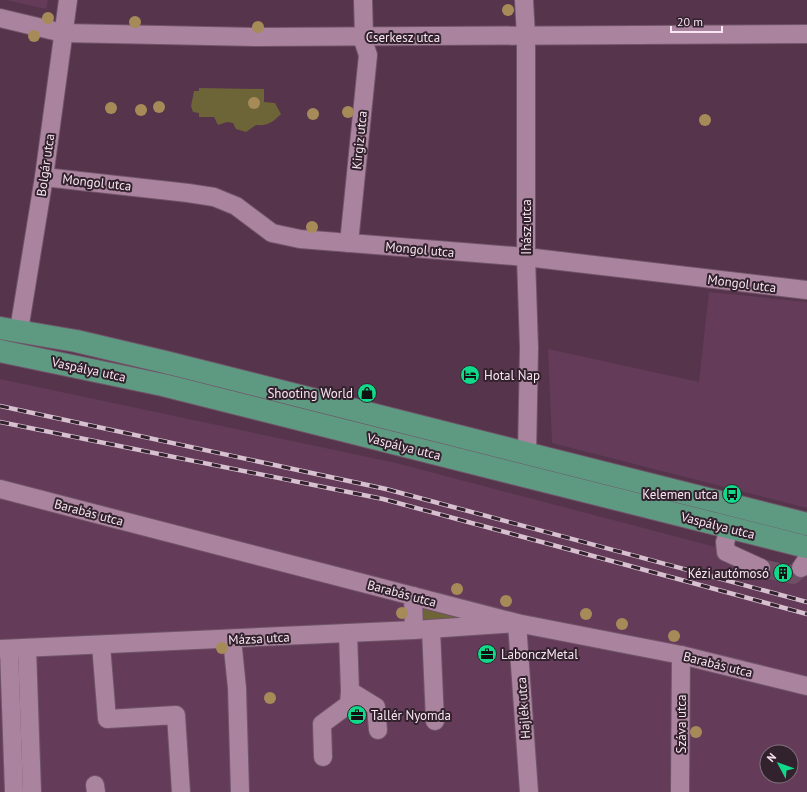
<svg xmlns="http://www.w3.org/2000/svg" width="807" height="792" font-family="'PT Sans',sans-serif">
	<rect width="100%" height="100%" fill="#56344c"/>
	<g fill="#643c59" fill-rule="evenodd">
		<path d="M6,0h42l-2,9z"/>
		<path d="M709,292l98,10v206l-255,-65 -4,-94 151,33z"/>
		<path d="M0,379l396,84 411,108v221h-807zM767,752h24v24h-24z"/>
	</g>
	<g fill="#6d6438">
		<path d="M199,88l65,1v13l11,1 6,11c-8,8 -13,12 -25,11l-10,7 -10,-3 -3,-6 -6,-1 -9,3 -4,-8h-15v-4l-6,-1 -2,-6 3,-15h5z"/>
		<path d="M422,604l44,11v5l-45,1z"/>
	</g>
	<g fill="none" stroke-linecap="round" stroke-linejoin="round">
		<path stroke="#6f4f65" stroke-width="18" stroke-dasharray="18 9" stroke-linecap="butt" d="M761,568l32,7 8,-7"/>
		<g stroke="#705468" stroke-width="20">
			<g id="minor">
				<path d="M363,0l1,37"/>
				<path d="M524,0l2,36v221l3,91 -2,106"/>
				<path d="M0,18l63,15 194,4 550,-3"/>
				<path d="M44,177l144,16 26,4 22,9 36,27 28,6 226,18 281,33"/>
				<path d="M349,243l19,-188 -6,-18"/>
				<path d="M19,330l25,-153 24,-177"/>
				<path d="M0,489l517,134 164,32 126,31"/>
				<path d="M730,528l-5,14 1,10 35,16"/>
				<path d="M801,568l6,-9"/>
				<path d="M413,596l1,34"/>
				<path d="M431,629l4,92"/>
				<path d="M348,633l2,58 26,16 2,23"/>
				<path d="M232,639l5,49 3,104"/>
				<path d="M101,645l6,74 69,-4 5,77"/>
				<path d="M27,648l5,144"/>
				<path d="M0,649l414,-19 103,-7 12,169"/>
				<path d="M9,649l5,143"/>
				<path d="M323,757l-1,-33 27,-20 1,-13"/>
				<path d="M95,785l1,7"/>
				<path d="M680,792l1,-137"/>
			</g>
		</g>
		<g stroke="#705468" stroke-width="24">
			<g id="major">
				<path d="M0,328l76,13 89,21 642,162"/>
				<path d="M0,351l163,34 644,162"/>
			</g>
		</g>
		<use href="#minor" stroke="#aa839e" stroke-width="18"/>
		<use href="#major" stroke="#5e9a82" stroke-width="22"/>
		<g stroke="#d7c0d0" stroke-width="4.5">
			<g id="rail">
				<path d="M0,406l386,83 421,113"/>
				<path d="M0,422l383,77 424,115"/>
			</g>
		</g>
		<use href="#rail" stroke="#32222d" stroke-width="3" stroke-dasharray="9" stroke-linecap="butt"/>
	</g>
	<g fill="#a68b59">
		<circle cx="508" cy="10" r="6"/>
		<circle cx="48" cy="18" r="6"/>
		<circle cx="135" cy="22" r="6"/>
		<circle cx="258" cy="27" r="6"/>
		<circle cx="34" cy="36" r="6"/>
		<circle cx="254" cy="103" r="6"/>
		<circle cx="159" cy="107" r="6"/>
		<circle cx="111" cy="108" r="6"/>
		<circle cx="141" cy="110" r="6"/>
		<circle cx="348" cy="112" r="6"/>
		<circle cx="313" cy="114" r="6"/>
		<circle cx="705" cy="120" r="6"/>
		<circle cx="312" cy="227" r="6"/>
		<circle cx="457" cy="589" r="6"/>
		<circle cx="506" cy="601" r="6"/>
		<circle cx="402" cy="613" r="6"/>
		<circle cx="586" cy="614" r="6"/>
		<circle cx="622" cy="624" r="6"/>
		<circle cx="674" cy="636" r="6"/>
		<circle cx="222" cy="648" r="6"/>
		<circle cx="270" cy="698" r="6"/>
		<circle cx="696" cy="732" r="6"/>
	</g>
	<defs>
		<g id="hotel-disc" transform="scale(1)"><circle r="9.5" fill="#10d98a" stroke="#32222d"/><path d="M-6-4.5h1.5V1H6V5H4.5V3h-9V5H-6ZM-4 0a1.8 1.8 0 1 1 3.6 0ZM.5 0V-2.5h3Q6-2.5 6 0Z" fill="#111"/></g>
		<g id="shop-disc" transform="scale(1)"><circle r="9.5" fill="#10d98a" stroke="#32222d"/><path d="M-5-2.5h2.3a2.7 3.5 0 0 1 5.4 0H5L5.5 6h-11ZM-1.5-2.5h3a1.5 2.3 0 0 0-3 0Z" fill="#111"/></g>
		<g id="bus-disc" transform="scale(1)"><circle r="9.5" fill="#10d98a" stroke="#32222d"/><path d="M-5-6H5V4H4V6H2V4H-2V6H-4V4H-5ZM-3.5-4V0h7V-4ZM-3.5 1.2v1.5H-2V1.2ZM2 1.2v1.5H3.5V1.2Z" fill="#111"/></g>
		<g id="building-disc" transform="scale(1)"><circle r="9.5" fill="#10d98a" stroke="#32222d"/><path d="M-4-6H4V6H1V3H-1V6H-4ZM-2.5-4.3h1.7v1.8h-1.7ZM.8-4.3h1.7v1.8H.8ZM-2.5-1h1.7V.8h-1.7ZM.8-1h1.7V.8H.8Z" fill="#111"/></g>
		<g id="office-disc" transform="scale(1)"><circle r="9.5" fill="#10d98a" stroke="#32222d"/><path d="M-6-3h4V-5.5h4V-3h4V5H-6ZM-1-4.5V-3h2v-1.5ZM-6 0V1H6V0Z" fill="#111"/></g>
	</defs>
	<g fill-rule="evenodd">
		<use href="#hotel-disc" x="470" y="375"/>
		<use href="#shop-disc" x="367" y="393"/>
		<use href="#bus-disc" x="732" y="494"/>
		<use href="#building-disc" x="783" y="573"/>
		<use href="#office-disc" x="487" y="654"/>
		<use href="#office-disc" x="357" y="715"/>
	</g>
	<g text-anchor="middle" stroke-width="4" stroke-linejoin="round" paint-order="stroke">
		<g font-size="13" fill="#fae5f3" stroke="#32222d">
			<text x="403" y="42">Cserkesz utca</text>
			<text transform="translate(359 140) rotate(-84)" y="5">Kirgiz utca</text>
			<text transform="translate(45 165) rotate(-82)" y="5">Bolgár utca</text>
			<text transform="translate(97 182) rotate(6)" y="5">Mongol utca</text>
			<text transform="translate(526 227) rotate(-90)" y="5">Ihász utca</text>
			<text transform="translate(420 249) rotate(5)" y="5">Mongol utca</text>
			<text transform="translate(742 283) rotate(7)" y="5">Mongol utca</text>
			<text transform="translate(89 369) rotate(12)" y="5">Vaspálya utca</text>
			<text transform="translate(404 446) rotate(14)" y="5">Vaspálya utca</text>
			<text transform="translate(89 512) rotate(15)" y="5">Barabás utca</text>
			<text transform="translate(718 525) rotate(14)" y="5">Vaspálya utca</text>
			<text transform="translate(402 593) rotate(15)" y="5">Barabás utca</text>
			<text transform="translate(259 638) rotate(-3)" y="5">Mázsa utca</text>
			<text transform="translate(718 664) rotate(14)" y="5">Barabás utca</text>
			<text transform="translate(523 708) rotate(-94)" y="5">Hajlék utca</text>
			<text transform="translate(681 724) rotate(-90)" y="5">Száva utca</text>
		</g>
		<g font-size="13" fill="#fae5f3" stroke="#32222d" text-anchor="start">
			<text x="484" y="380">Hotal Nap</text>
			<text x="353" y="398" text-anchor="end">Shooting World</text>
			<text x="718" y="499" text-anchor="end">Kelemen utca</text>
			<text x="769" y="578" text-anchor="end">Kézi autómosó</text>
			<text x="501" y="659">LabonczMetal</text>
			<text x="371" y="720">Tallér Nyomda</text>
		</g>
	</g>
	<g transform="translate(779 764) rotate(311)"><circle r="19" fill="#32222d" stroke="#82707c"/>
	<path d="M0-3L7 15L0 10L-7 15Z" fill="#10d98a"/>
	<text y="-6" font-size="11" font-weight="bold" text-anchor="middle" fill="#fae5f3">N</text>
	</g>
	<path d="M671 26v6h51v-6" fill="none" stroke="#fae5f3" stroke-width="2"/>
	<text x="677" y="26" font-size="12" fill="#fae5f3" stroke="#32222d" stroke-width="3" paint-order="stroke">20 m</text>
</svg>
